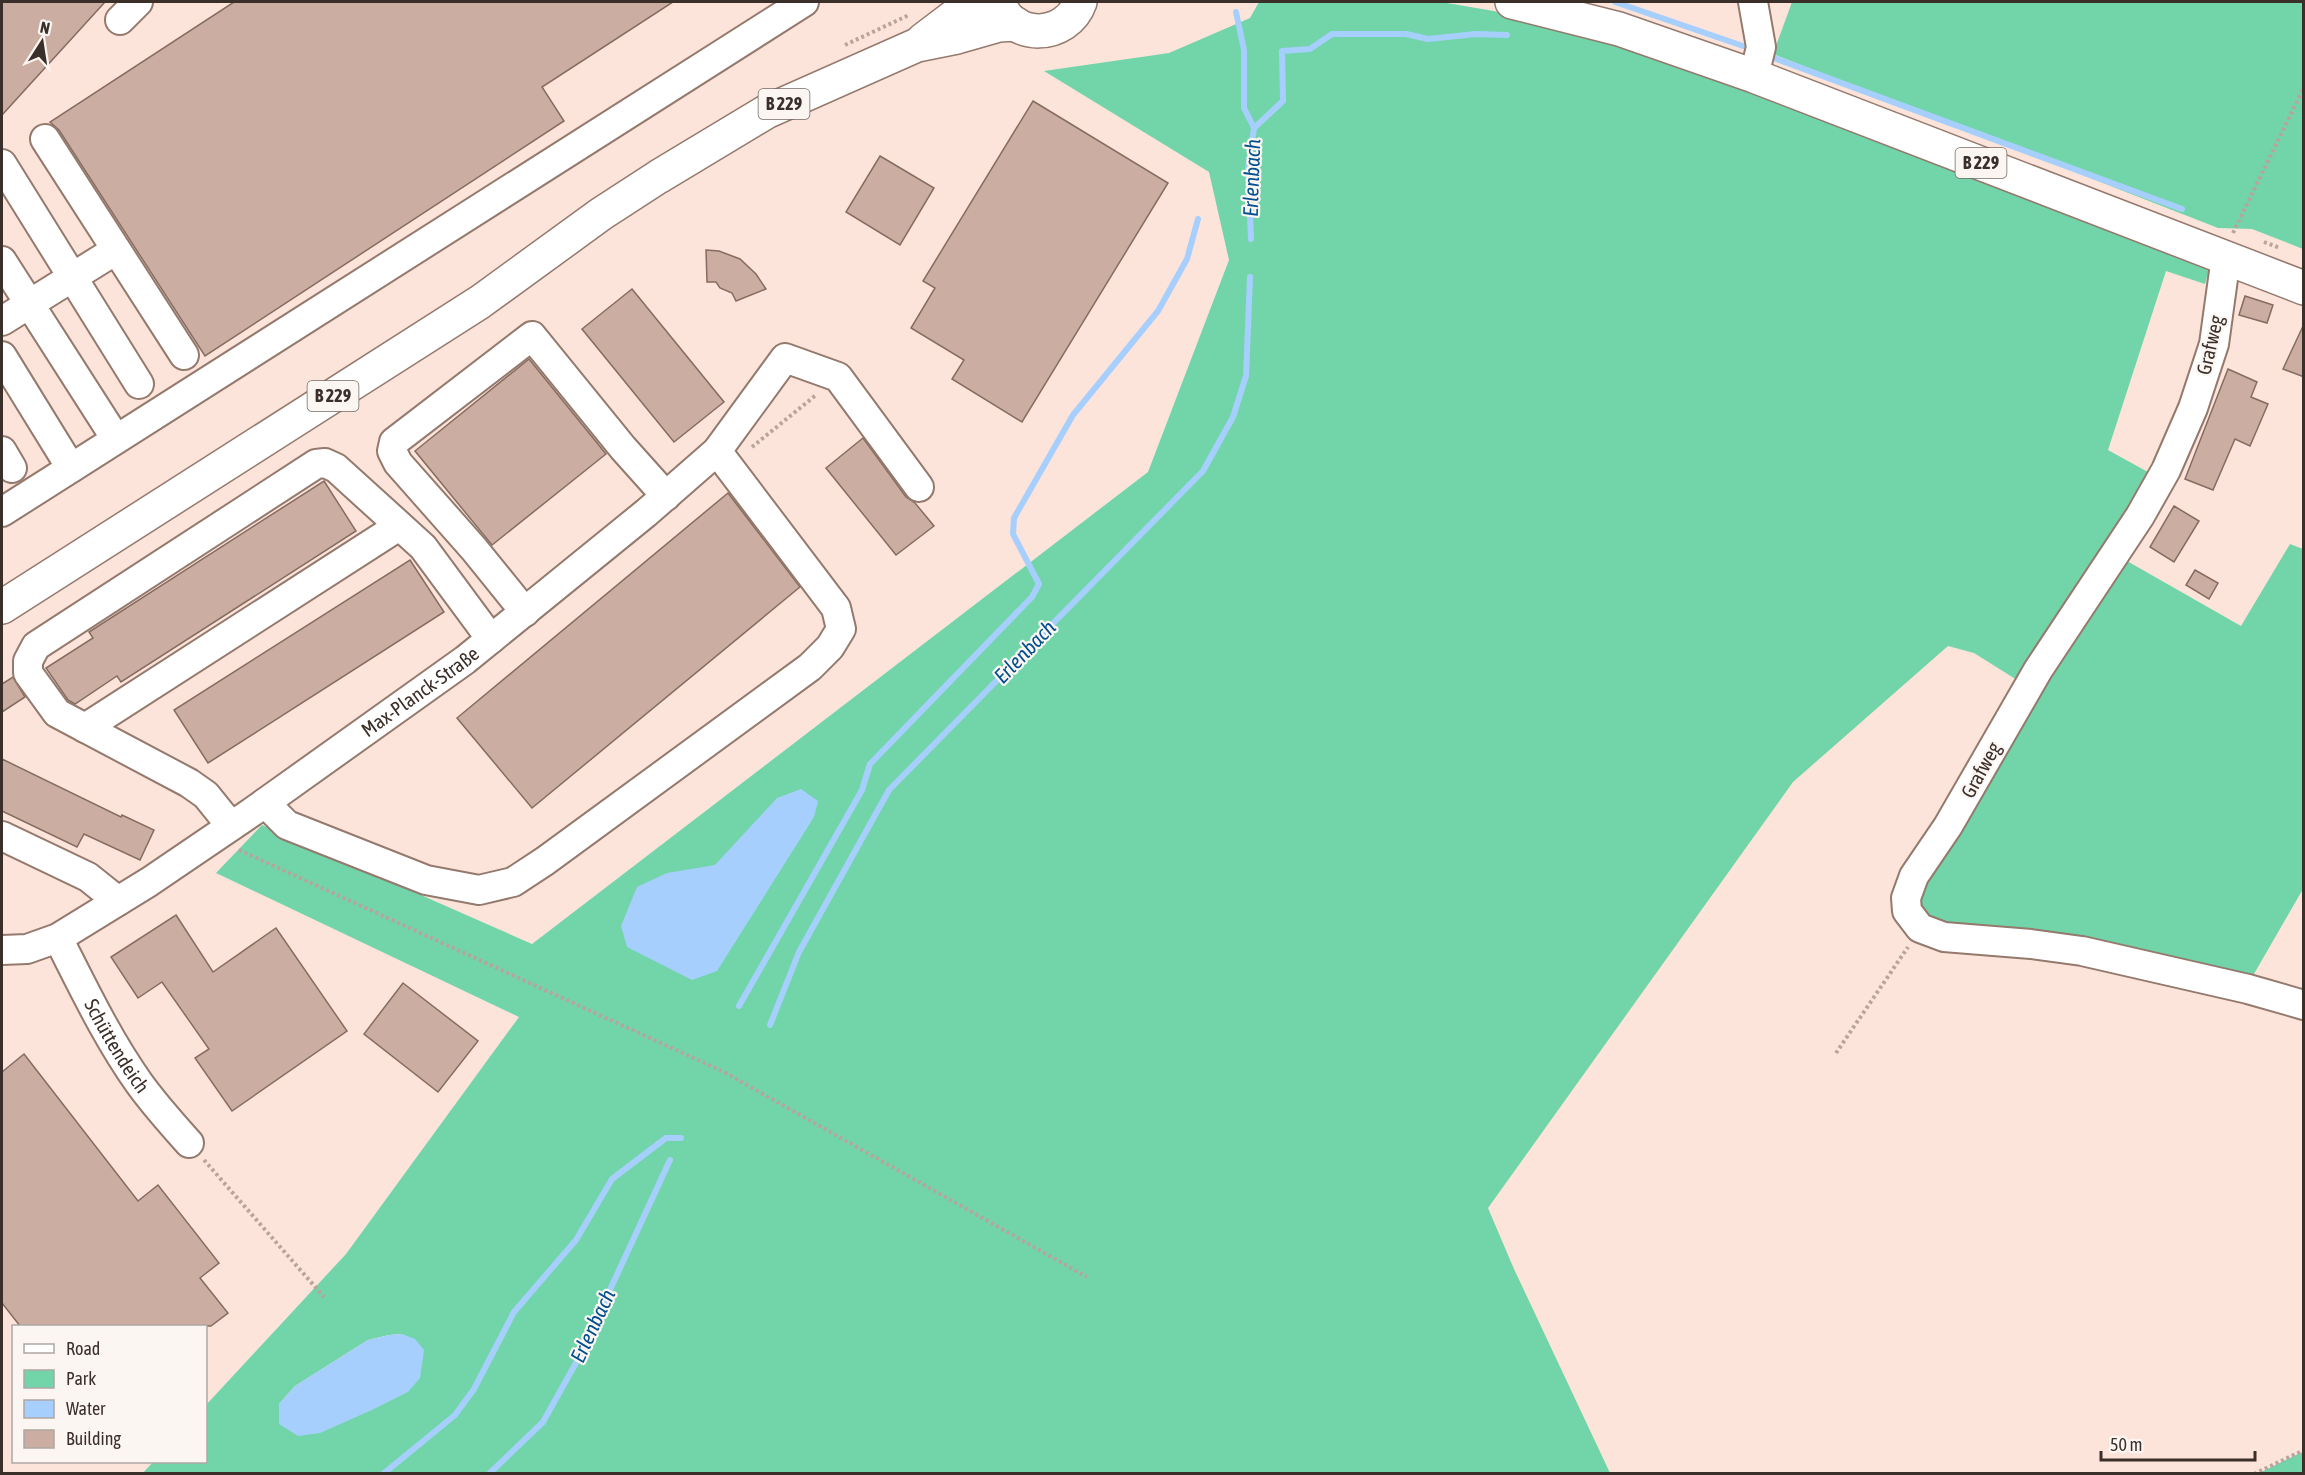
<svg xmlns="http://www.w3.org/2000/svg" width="2305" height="1475" font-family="'Asap Condensed',sans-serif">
	<rect width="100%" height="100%" fill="#fde4da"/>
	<g fill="#71d5a9" fill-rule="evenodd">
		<path d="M1259,2h182l53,9 155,44 561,211 -5,18 -39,-13 -58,179 49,27 -132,208 -51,-32 -26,-7 -155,136 -305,426 26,61 96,204 -1468,1 11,-12h53v-57l140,-151 173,-237 -303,-144 46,-48 270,119 616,-472 81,-212 -20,-88 -165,-101 125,-18 81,-35zM402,1334l-123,70 16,-18 73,-46 21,-5z"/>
		<path d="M1792,2h511v247l-51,-20 -34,-1 -445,-174z"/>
		<path d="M2290,544l13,5v340l-56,97 -324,-65 -5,-34 202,-330 121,69z"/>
		<path d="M2303,1452v21h-44l39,-19z"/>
	</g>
	<g fill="#a7cffd">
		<path d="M801,789l17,12 -4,16 -97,154 -25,9 -65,-33 -6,-21 16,-39 30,-14 48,-8 62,-67z"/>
		<path d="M402,1334l13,5 9,11 -4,28 -12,14 -34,17 -54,24 -22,3 -19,-12v-20l16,-18 73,-46 21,-5z"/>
	</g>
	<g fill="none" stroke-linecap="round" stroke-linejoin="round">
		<g stroke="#a7cffd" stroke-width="6">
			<path d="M1615,2l128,44"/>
			<path d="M1236,12l8,38v58l10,20 -6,42 3,69"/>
			<path d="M1774,58l408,151"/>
			<path d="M1254,128l29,-27 -1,-50 28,-2 22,-15h74l22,5 48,-5 31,1"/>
			<path d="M739,1006l123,-216 8,-26 162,-167 7,-13 -26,-50 1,-16 59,-103 85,-104 29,-52 11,-40"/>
			<path d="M770,1025l29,-73 90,-162 314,-319 30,-54 13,-41 4,-99"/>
			<path d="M383,1474l72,-59 19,-26 40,-77 62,-72 36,-61 54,-41h15"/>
			<path d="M489,1474l54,-52 34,-61 93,-201"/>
		</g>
	</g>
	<g fill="#cbaea1" stroke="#866c60" stroke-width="1.5">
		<path d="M2,2h103l-103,113z"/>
		<path d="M234,2h439l-131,85 22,34 -359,235 -146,-226 -9,-8z"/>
		<path d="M1033,101l135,82 -146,239 -70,-43 12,-19 -53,-32 24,-40 -12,-7z"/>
		<path d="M880,156l54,32 -34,57 -54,-33z"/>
		<path d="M706,250l13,1 21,8 16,15 10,15 -30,12 -4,-8 -12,-5 -4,-6h-9z"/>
		<path d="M632,289l92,113 -50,40 -92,-113z"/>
		<path d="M2245,296l28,9 -6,18 -28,-8z"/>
		<path d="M2304,324v53l-21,-8z"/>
		<path d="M529,359l77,95 -114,91 -77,-94z"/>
		<path d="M2228,369l29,13 -6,15 17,7 -18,42 -15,-7 -22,51 -28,-11z"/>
		<path d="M863,438l43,59 9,6 19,23 -38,29 -70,-87z"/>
		<path d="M324,481l32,50 -235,151 -4,-6 -42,28 -7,-4 -22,-32 47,-30 -4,-6z"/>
		<path d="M728,493l72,94 -268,221 -75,-90z"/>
		<path d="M2174,506l25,15 -25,41 -24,-15z"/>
		<path d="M410,560l34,52 -236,151 -34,-53z"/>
		<path d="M2195,570l23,13 -9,16 -23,-14z"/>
		<path d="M13,677l12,20 -23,15v-28z"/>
		<path d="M2,759l119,58 1,-2 32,15 -14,30 -56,-26 -7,13 -75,-36z"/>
		<path d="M176,915l37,57 63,-44 71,103 -115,80 -37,-53 14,-9 -47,-67 -24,16 -27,-41z"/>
		<path d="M403,983l75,58 -40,51 -74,-58z"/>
		<path d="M24,1054l114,147 20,-16 61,78 -19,15 28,35 -17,13h-191l-18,-23v-231z"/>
	</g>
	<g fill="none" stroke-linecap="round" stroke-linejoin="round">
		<g stroke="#94796d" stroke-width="32">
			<g id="minor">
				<path d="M1753,2l8,45 -7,29"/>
				<path d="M120,20l18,-18"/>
				<path d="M45,139l139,216"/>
				<path d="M2,164l137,220"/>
				<path d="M2226,257l-12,87 -21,64 -27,62 -26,46 -102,154 -90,156 -34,50 -8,22 1,13 13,17 24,9 87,7 51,7 166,38 56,16"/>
				<path d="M2,261l114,178"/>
				<path d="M2,321l114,-71"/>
				<path d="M2,356l69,112"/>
				<path d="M2,451l10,17"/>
				<path d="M2,512l802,-510"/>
				<path d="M525,612l-51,-63 -76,-86 -6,-12 2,-9 138,-106 91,112 43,48"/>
				<path d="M85,728l314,-202"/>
				<path d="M265,803l22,22 139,55 53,10 34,-8 32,-21 265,-194 20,-20 11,-18 -5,-21 -119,-157"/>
				<path d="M231,826l-25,-31 -17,-12 -132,-70 -29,-40v-12l8,-15 280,-182 9,-1 11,5 87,79 68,92"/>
				<path d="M2,836l86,41 30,24"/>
				<path id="s1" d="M58,938c25,49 49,100 81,145 15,21 32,40 50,60"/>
				<path id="s2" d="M2,950l25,-1 31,-11 91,-56 103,-70 213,-152 181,-147 71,-62 68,-93 53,19 81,110"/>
			</g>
		</g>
		<g stroke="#94796d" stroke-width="36">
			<g id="major">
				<path d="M999,2c12,40 68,37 81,0"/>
				<path d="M1512,2l107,27 135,47 550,212"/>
				<path d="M923,40l50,-38"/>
				<path d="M2,607l478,-305 121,-88 57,-37 108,-65 151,-67 40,-8 42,-12 17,-1"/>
			</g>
		</g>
		<g stroke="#b9a49c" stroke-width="4" stroke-dasharray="3 3" stroke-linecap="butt">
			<path d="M845,45l64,-30"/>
			<path d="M2233,233l71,-146"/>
			<path d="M2264,242l16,6"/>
			<path d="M752,447l64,-52"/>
			<path d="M239,850l485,222 363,205"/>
			<path d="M1836,1053l72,-106"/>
			<path d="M204,1160l120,137"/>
			<path d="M2254,1474l50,-24"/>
		</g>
		<use href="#minor" stroke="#fff" stroke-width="28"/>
		<use href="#major" stroke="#fff" stroke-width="33"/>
	</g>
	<g text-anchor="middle" stroke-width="4.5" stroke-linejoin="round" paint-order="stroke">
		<g fill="#fcf6f3" stroke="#756b66" stroke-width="1.5">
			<rect x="758.5" y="89" width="51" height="30" rx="4.5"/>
			<rect x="1955.5" y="148" width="51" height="30" rx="4.5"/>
			<rect x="307.5" y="381" width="51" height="30" rx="4.5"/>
		</g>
		<g font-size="18" font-weight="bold" fill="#3b2f2a">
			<text x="784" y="110">B 229</text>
			<text x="1981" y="169">B 229</text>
			<text x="333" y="402">B 229</text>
		</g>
		<g font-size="20" fill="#3b2f2a" stroke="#fcf6f3">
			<text transform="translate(2210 345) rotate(-77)" y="7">Grafweg</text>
			<text dy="7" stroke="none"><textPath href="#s2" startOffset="496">Max-Planck-Straße</textPath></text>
			<text transform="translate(1981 770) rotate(-61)" y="7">Grafweg</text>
			<text dy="7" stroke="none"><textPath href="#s1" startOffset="123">Schüttendeich</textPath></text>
		</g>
		<g font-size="21" font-style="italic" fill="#004f91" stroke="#fcf6f3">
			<text transform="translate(1252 178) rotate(-88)" y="7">Erlenbach</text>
			<text transform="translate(1025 652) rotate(-46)" y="7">Erlenbach</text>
			<text transform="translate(593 1326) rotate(-65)" y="7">Erlenbach</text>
		</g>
	</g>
	<rect width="2305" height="1475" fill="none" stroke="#3b2f2a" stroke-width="6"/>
	<rect x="12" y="1325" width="195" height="138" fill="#fcf6f3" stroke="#afa6a3" stroke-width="1.5"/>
	<rect x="24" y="1344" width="30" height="9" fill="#ffffff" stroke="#afa6a3" stroke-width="1.5"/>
	<text x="66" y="1355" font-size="18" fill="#3b2f2a">Road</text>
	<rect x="24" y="1370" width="30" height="18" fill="#71d5a9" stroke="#afa6a3" stroke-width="1.5"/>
	<text x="66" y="1385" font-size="18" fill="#3b2f2a">Park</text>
	<rect x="24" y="1400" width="30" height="18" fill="#a7cffd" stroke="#afa6a3" stroke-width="1.5"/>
	<text x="66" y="1415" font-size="18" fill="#3b2f2a">Water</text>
	<rect x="24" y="1430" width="30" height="18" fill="#cbaea1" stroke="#afa6a3" stroke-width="1.5"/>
	<text x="66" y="1445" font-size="18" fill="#3b2f2a">Building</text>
	<g transform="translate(42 42) rotate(12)" stroke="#fcf6f3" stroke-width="4.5" paint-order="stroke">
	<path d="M0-4.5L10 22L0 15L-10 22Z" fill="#3b2f2a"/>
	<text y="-9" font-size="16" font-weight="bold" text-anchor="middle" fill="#3b2f2a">N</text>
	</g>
	<path d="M2101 1451v9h154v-9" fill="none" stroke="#3b2f2a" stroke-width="3"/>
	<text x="2110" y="1451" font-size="18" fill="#3b2f2a" stroke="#fcf6f3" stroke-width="4.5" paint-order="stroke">50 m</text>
</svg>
